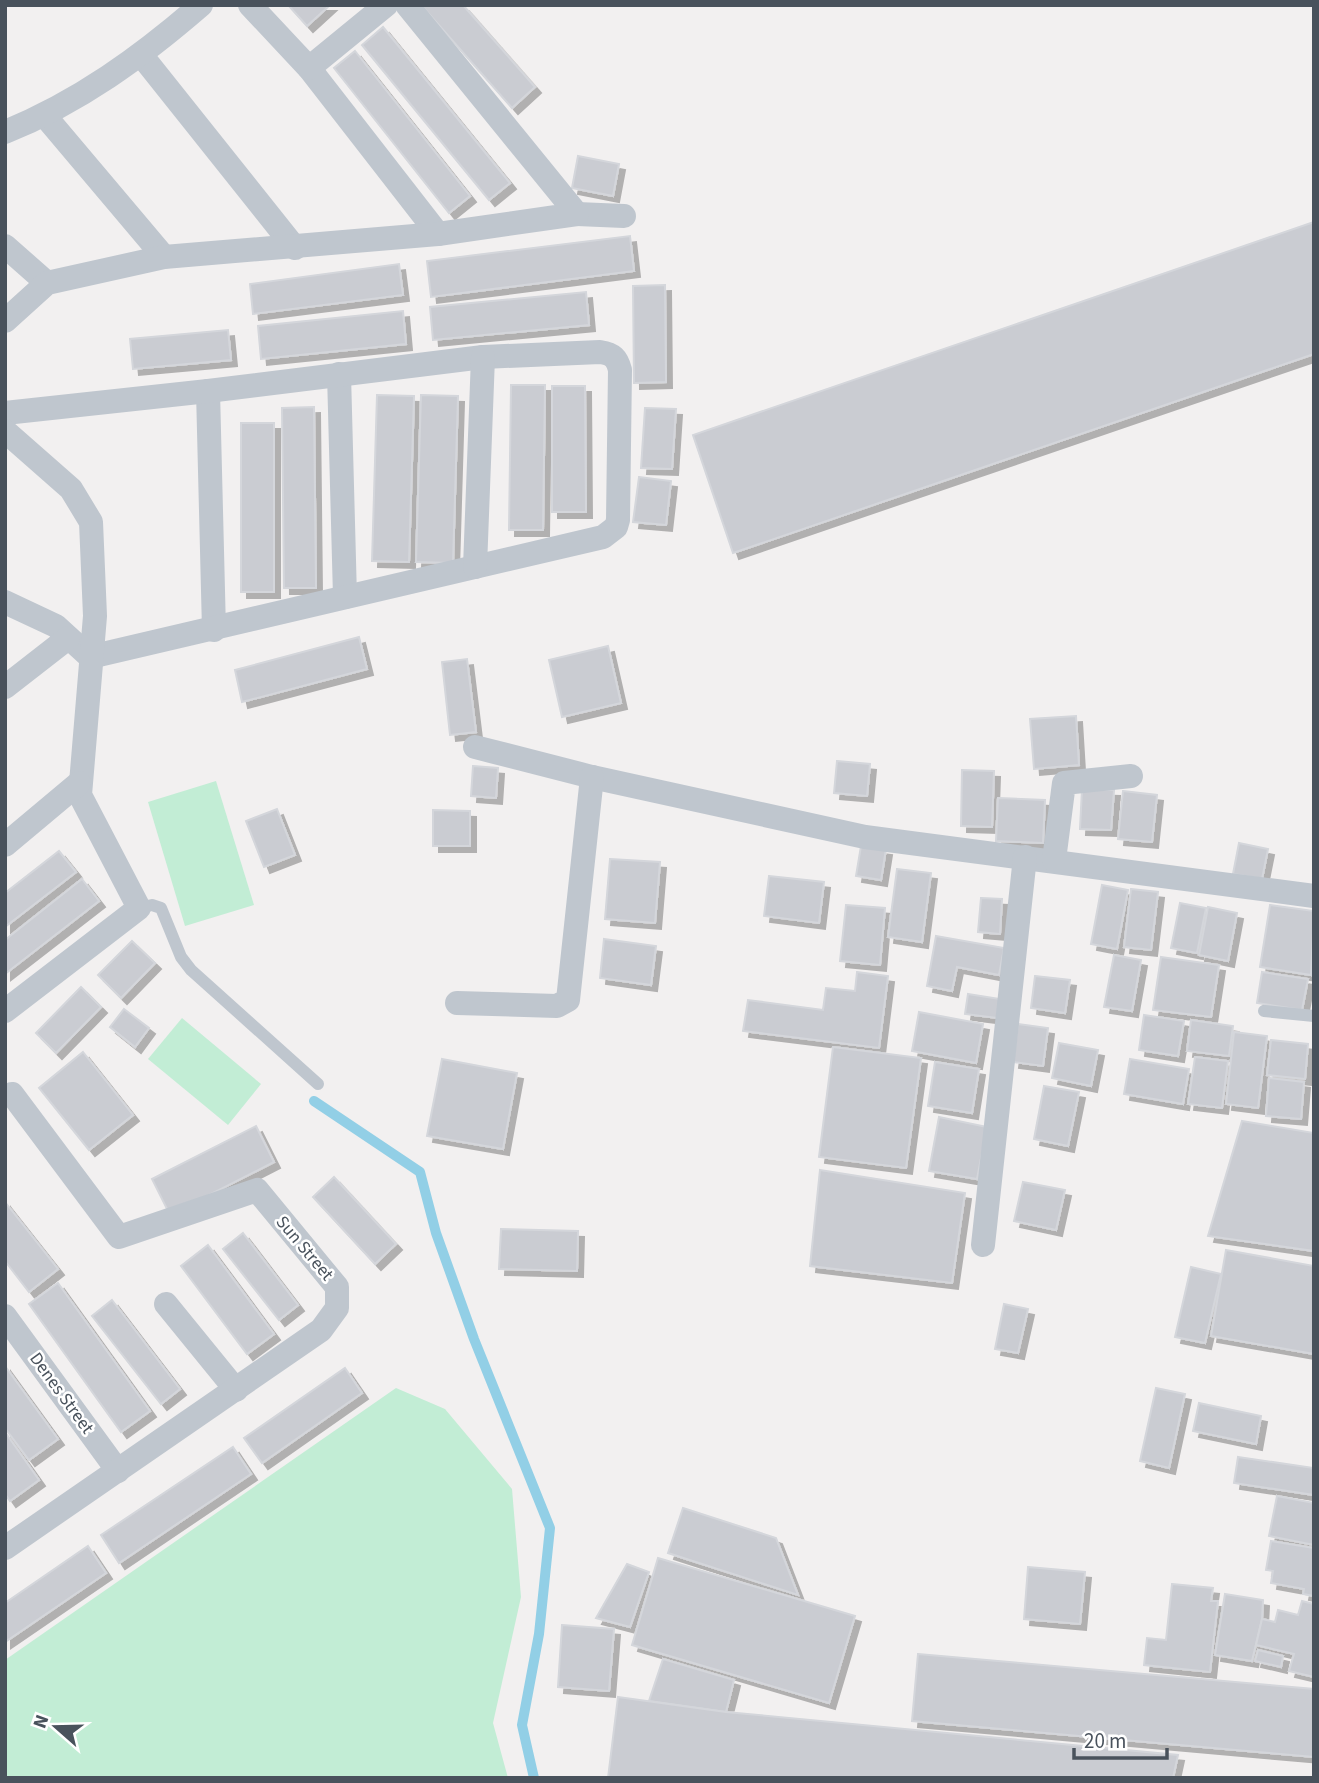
<svg xmlns="http://www.w3.org/2000/svg" width="1319" height="1783" font-family="'Source Sans 3',sans-serif">
	<defs>
		<filter id="shadow"><feDropShadow dx="6" dy="6" stdDeviation="0" flood-color="#0004"/></filter>
	</defs>
	<rect width="100%" height="100%" fill="#f2f0f0"/>
	<g fill="#c2edd5">
		<path d="M216,781l38,124 -69,21 -37,-124z"/>
		<path d="M182,1018l79,66 -33,41 -80,-66z"/>
		<path d="M396,1388l49,21 67,80 9,108 -28,126 15,55h-503v-118z"/>
	</g>
	<g fill="none" stroke-linecap="round" stroke-linejoin="round">
		<path stroke="#92cfe6" stroke-width="10" d="M314,1101l106,71 16,61 38,106 76,189 -11,106 -17,91 12,53"/>
	</g>
	<g fill="#caccd2" stroke="#d4d6db" stroke-width="2" filter="url(#shadow)">
		<path d="M288,5h42l-23,21z"/>
		<path d="M421,5h42l72,82 -23,21z"/>
		<path d="M383,27l127,156 -21,17 -127,-155z"/>
		<path d="M355,51l115,145 -21,17 -115,-145z"/>
		<path d="M578,156l41,8 -6,32 -41,-8z"/>
		<path d="M1314,222v132l-581,199 -40,-118z"/>
		<path d="M630,236l4,35 -203,26 -4,-36z"/>
		<path d="M399,264l4,31 -150,19 -3,-30z"/>
		<path d="M665,285l1,97 -32,1 -1,-97z"/>
		<path d="M586,292l3,33 -156,15 -3,-33z"/>
		<path d="M403,311l3,33 -145,15 -3,-33z"/>
		<path d="M228,330l3,30 -98,9 -3,-30z"/>
		<path d="M511,385h34l-2,145h-34z"/>
		<path d="M552,386h33l1,126h-34z"/>
		<path d="M377,395l37,1 -5,166 -37,-1z"/>
		<path d="M421,395l37,1 -5,167 -37,-1z"/>
		<path d="M314,407l2,181h-32l-2,-180z"/>
		<path d="M645,408l31,1 -4,60 -31,-1z"/>
		<rect x="241" y="423" width="33" height="169"/>
		<path d="M639,477l32,4 -5,44 -33,-3z"/>
		<path d="M359,637l8,32 -125,33 -7,-32z"/>
		<path d="M608,646l13,57 -59,14 -13,-57z"/>
		<path d="M467,659l9,73 -26,3 -8,-73z"/>
		<path d="M1076,716l3,49 -45,4 -4,-50z"/>
		<path d="M837,761l33,3 -3,32 -33,-3z"/>
		<path d="M473,766l25,2 -2,30 -25,-2z"/>
		<path d="M962,770l32,1 -2,56 -31,-1z"/>
		<path d="M1082,789l32,1 -3,40 -31,-1z"/>
		<path d="M1123,791l34,4 -5,47 -34,-3z"/>
		<path d="M998,798l47,2 -2,43 -47,-2z"/>
		<path d="M277,809l18,46 -31,12 -18,-46z"/>
		<path d="M433,810l37,1v35h-37z"/>
		<path d="M1239,843l29,6 -6,30 -29,-5z"/>
		<path d="M861,846l25,3 -5,31 -25,-4z"/>
		<path d="M59,851l17,21 -71,55v-34z"/>
		<path d="M610,859l50,3 -5,61 -50,-4z"/>
		<path d="M897,869l34,4 -9,69 -34,-5z"/>
		<path d="M769,876l55,6 -5,41 -55,-7z"/>
		<path d="M82,879l17,22 -94,73v-34z"/>
		<path d="M1102,885l26,5 -11,59 -26,-5z"/>
		<path d="M1131,889l27,3 -7,58 -27,-3z"/>
		<path d="M981,898l21,1 -2,35 -22,-2z"/>
		<path d="M1180,903l26,5 -9,45 -26,-5z"/>
		<path d="M846,905l39,3 -5,57 -40,-4z"/>
		<path d="M1270,905l44,6 -3,64 -51,-8z"/>
		<path d="M1208,907l29,6 -9,48 -29,-6z"/>
		<path d="M936,936l68,12 -5,27 -42,-8 -5,24 -25,-5z"/>
		<path d="M604,939l52,7 -5,39 -51,-7z"/>
		<path d="M132,941l23,22 -34,35 -23,-23z"/>
		<path d="M1114,955l27,5 -9,51 -28,-4z"/>
		<path d="M1161,957l58,8 -8,52 -58,-7z"/>
		<path d="M857,972l31,4 -9,72 -136,-17 5,-31 75,10 3,-22 29,3z"/>
		<path d="M1262,972l46,7 -6,31 -45,-7z"/>
		<path d="M1035,976l35,4 -5,33 -34,-5z"/>
		<path d="M81,987l20,20 -45,46 -20,-20z"/>
		<path d="M968,994l32,5 -3,19 -32,-4z"/>
		<path d="M124,1009l25,19 -14,19 -25,-20z"/>
		<path d="M919,1012l64,12 -7,39 -64,-12z"/>
		<path d="M1144,1015l40,6 -6,35 -39,-6z"/>
		<path d="M1191,1020l42,6 -4,30 -42,-5z"/>
		<path d="M1018,1024l30,4 -5,38 -30,-4z"/>
		<path d="M1234,1032l33,4 -9,72 -32,-4z"/>
		<path d="M1271,1040l37,4 -3,35 -38,-4z"/>
		<path d="M1059,1043l39,7 -7,36 -39,-8z"/>
		<path d="M833,1047l88,11 -15,110 -87,-11z"/>
		<path d="M83,1052l50,63 -44,35 -50,-62z"/>
		<path d="M1195,1057l33,4 -6,47 -34,-4z"/>
		<path d="M442,1059l75,14 -14,76 -76,-13z"/>
		<path d="M1130,1059l59,10 -6,35 -59,-10z"/>
		<path d="M935,1062l44,7 -7,44 -44,-7z"/>
		<path d="M1269,1078l35,4 -3,37 -35,-3z"/>
		<path d="M1044,1086l35,6 -11,54 -34,-7z"/>
		<path d="M939,1117l48,10 -10,52 -48,-8z"/>
		<path d="M1242,1121l72,12v118l-106,-15z"/>
		<path d="M256,1126l18,36 -104,53 -18,-36z"/>
		<path d="M820,1170l145,23 -13,90 -142,-17z"/>
		<path d="M334,1177l62,67 -21,20 -62,-67z"/>
		<path d="M1023,1182l42,8 -9,40 -42,-9z"/>
		<path d="M5,1202l53,67 -29,23 -24,-31z"/>
		<path d="M501,1229l77,2 -1,40 -78,-2z"/>
		<path d="M243,1233l55,72 -19,15 -56,-71z"/>
		<path d="M208,1245l66,89 -27,20 -66,-88z"/>
		<path d="M1226,1250l88,16v88l-103,-18z"/>
		<path d="M1191,1267l30,7 -16,69 -30,-6z"/>
		<path d="M58,1283l92,128 -29,21 -92,-128z"/>
		<path d="M112,1300l68,89 -19,15 -69,-88z"/>
		<path d="M1004,1304l24,5 -10,44 -23,-4z"/>
		<path d="M5,1366l53,73 -29,21 -24,-32z"/>
		<path d="M345,1368l17,25 -100,70 -18,-25z"/>
		<path d="M1156,1388l29,6 -16,74 -29,-7z"/>
		<path d="M1199,1403l62,13 -5,28 -63,-13z"/>
		<path d="M5,1432l34,48 -29,21 -5,-7z"/>
		<path d="M233,1447l18,27 -132,89 -18,-28z"/>
		<path d="M1238,1457l76,11v27l-80,-12z"/>
		<path d="M1277,1496l37,7v42l-45,-9z"/>
		<path d="M683,1508l93,30 22,57 -130,-42z"/>
		<path d="M1271,1541l43,7v48l-11,-2 1,-5 -33,-6 2,-12 -7,-1z"/>
		<path d="M88,1546l18,27 -101,69v-39z"/>
		<path d="M658,1558l197,58 -26,87 -197,-58z"/>
		<path d="M627,1564l22,8 -19,55 -34,-9z"/>
		<path d="M1028,1567l57,5 -5,52 -56,-5z"/>
		<path d="M1172,1584l41,4 -2,13h7l-8,71 -66,-7 3,-27 19,2z"/>
		<path d="M1225,1594l38,6 -1,19 -10,42 -37,-6z"/>
		<path d="M1302,1601l12,3v73l-25,-6 5,-17 -38,-9 6,-26 13,3 3,-12 20,5z"/>
		<path d="M562,1625l52,4 -5,62 -51,-4z"/>
		<path d="M1258,1650l25,6 -2,11 -26,-6z"/>
		<path d="M918,1654l396,35v68l-402,-36z"/>
		<path d="M663,1659l71,21 -8,32 -77,-11z"/>
		<path d="M618,1697l108,15 452,43 -5,23h-565z"/>
	</g>
	<g fill="none" stroke-linecap="round" stroke-linejoin="round">
		<g stroke="#bfc6ce" stroke-width="12">
			<path d="M139,908l13,-3 9,3 20,49 10,13 127,114"/>
			<path d="M1264,1011l50,5"/>
		</g>
		<g stroke="#bfc6ce" stroke-width="24">
			<path d="M250,5l59,63 129,166"/>
			<path d="M142,56l153,192"/>
			<path d="M309,68l77,-63"/>
			<path d="M45,116l119,141"/>
			<path d="M5,132c74,-30 136,-75 196,-127"/>
			<path d="M577,214l47,2"/>
			<path d="M5,246l42,37"/>
			<path d="M5,321l42,-38 117,-26 274,-23 139,-20 -170,-209"/>
			<path d="M339,374l6,223"/>
			<path d="M208,391l6,239"/>
			<path d="M5,413l203,-22 275,-34 117,-5c13,2 17,6 20,18l-2,150 -2,7 -13,10 -513,120 -34,-31 -51,-24"/>
			<path d="M5,431l66,58 20,33 4,94 -15,179 59,113 -134,103"/>
			<path d="M475,567l8,-210"/>
			<path d="M5,687l63,-49"/>
			<path d="M475,747l117,30 273,60 449,59"/>
			<path d="M5,845l74,-62"/>
			<path d="M1054,860l10,-77 67,-7"/>
			<path d="M457,1003l100,3 11,-6 24,-223"/>
			<path d="M983,1245l42,-388"/>
			<path d="M166,1304l70,86"/>
			<path d="M5,1316l113,155"/>
			<path d="M5,1548l316,-218 16,-22v-21l-80,-97 -138,47 -107,-143"/>
		</g>
	</g>
	<g text-anchor="middle" stroke-width="5" stroke-linejoin="round" paint-order="stroke">
		<g font-size="18" fill="#49525c" stroke="#fff">
			<text transform="translate(305 1248) rotate(50)" y="6">Sun Street</text>
			<text transform="translate(62 1393) rotate(54)" y="6">Denes Street</text>
		</g>
	</g>
	<rect width="1319" height="1783" fill="none" stroke="#49525c" stroke-width="14"/>
	<g transform="translate(56 1727) rotate(290)" stroke="#ffffff" stroke-width="5" paint-order="stroke">
	<path d="M0-5L12 26L0 18L-12 26Z" fill="#49525c"/>
	<text y="-10" font-size="19" font-weight="bold" text-anchor="middle" fill="#49525c">N</text>
	</g>
	<path d="M1074 1748v10h93v-10" fill="none" stroke="#49525c" stroke-width="3.5"/>
	<text x="1084" y="1748" font-size="21" fill="#49525c" stroke="#ffffff" stroke-width="5" paint-order="stroke">20 m</text>
</svg>
